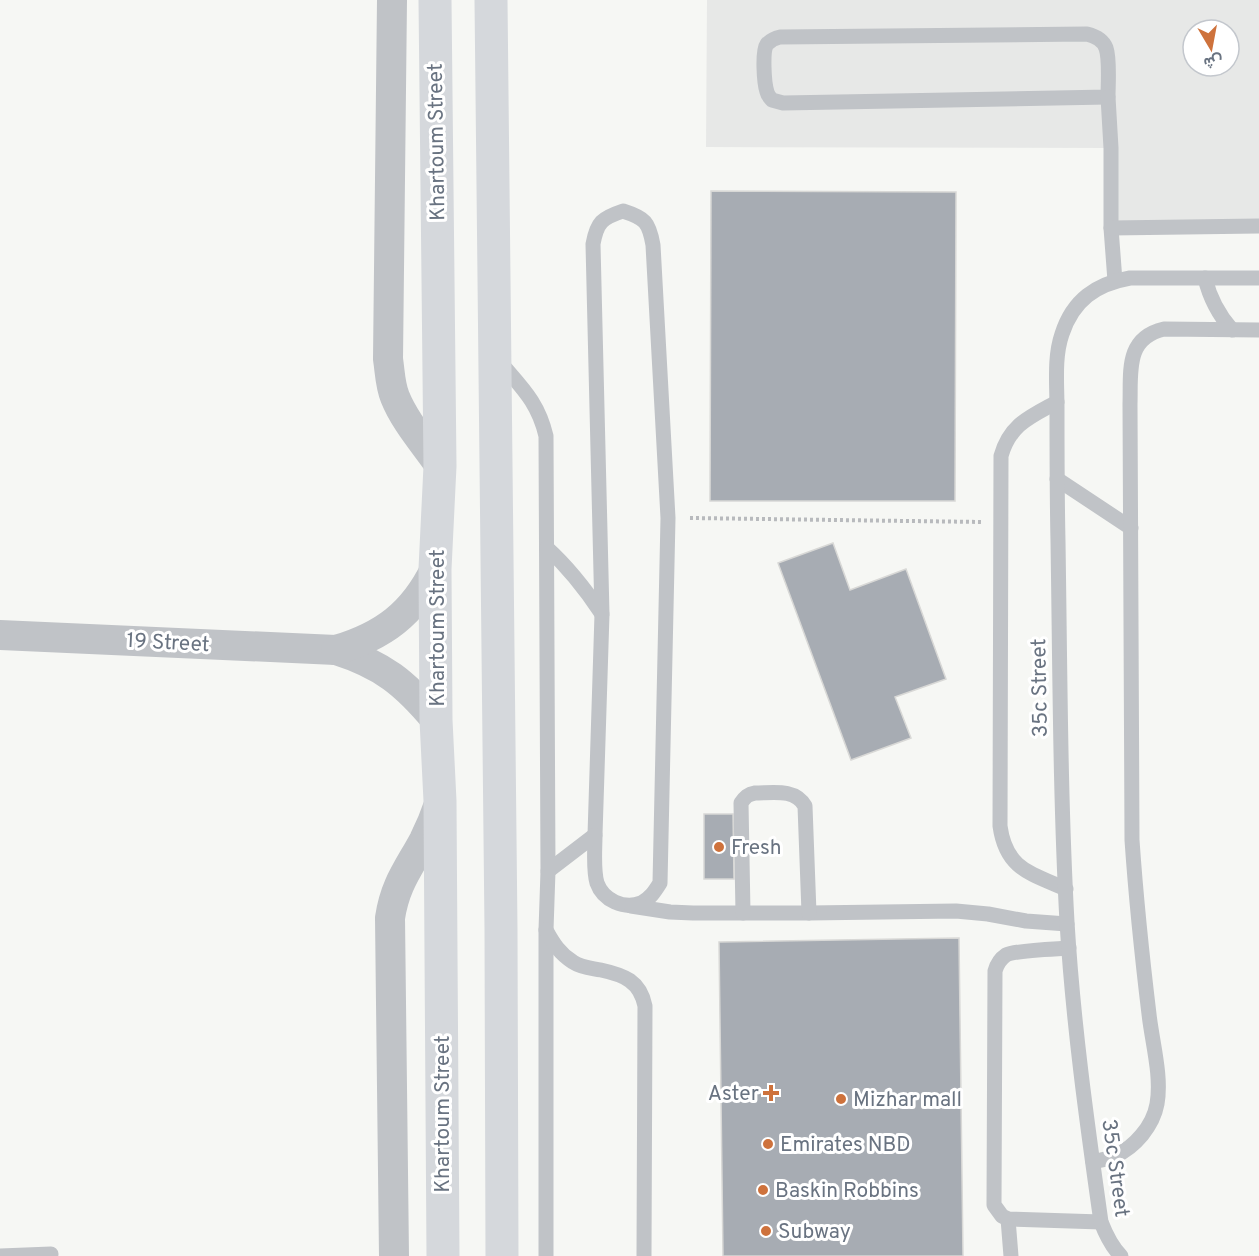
<svg xmlns="http://www.w3.org/2000/svg" width="1259" height="1256" font-family="Overpass,Vazirmatn,sans-serif">
	<rect width="100%" height="100%" fill="#f6f7f4"/>
	<path fill="#e7e8e7" fill-rule="evenodd" d="M707,0h552v229l-148,-1v-80l-405,-1zM1193,30h36v36h-36z"/>
	<g fill="#a7acb3" stroke="#d8d8d6" stroke-width="1.5">
		<path d="M711,191l245,1 -1,309h-245z"/>
		<path d="M833,543l17,47 56,-21 40,110 -51,18 16,41 -60,22 -73,-197z"/>
		<path d="M704,814h29l1,65h-30z"/>
		<path d="M959,938l4,318h-240l-4,-314z"/>
	</g>
	<g fill="none" stroke-linecap="round" stroke-linejoin="round">
		<path stroke="#b8babd" stroke-width="4" stroke-dasharray="3 3" stroke-linecap="butt" d="M690,518l292,4"/>
		<g stroke="#c0c3c7" stroke-width="15">
			<path d="M1087,34c8,2 16,6 19,14 4,11 2,37 2,49l-325,6 -11,-3c-3,-4 -4,-4 -5,-8 -3,-9 -5,-41 0,-48 4,-4 8,-6 13,-7z"/>
			<path d="M1108,97l3,51v80l4,53"/>
			<path d="M623,211c22,7 26,11 30,34l15,273 -8,365c-5,8 -10,16 -19,20 -17,7 -38,-3 -44,-20 -4,-13 -2,-34 -2,-48l7,-221 -9,-370c4,-22 9,-26 30,-33z"/>
			<path d="M1111,228l148,-2"/>
			<path d="M1205,278c5,21 13,36 27,52"/>
			<path d="M500,362c22,26 38,40 46,74l2,435 -2,59v326"/>
			<path d="M1057,402c-27,15 -47,22 -56,54l-1,370c6,43 30,47 66,63"/>
			<path d="M1057,479l74,49"/>
			<path d="M547,548c22,20 39,42 55,66"/>
			<path d="M548,871l47,-36"/>
			<path d="M631,906l39,6 23,1h116l147,-2 32,3 38,7 41,3"/>
			<path d="M743,913l-2,-110c4,-6 7,-9 14,-10 17,0 40,-5 50,13l4,107"/>
			<path d="M546,930c7,13 14,24 27,32 9,6 18,6 28,8 23,5 39,11 44,36l-1,250"/>
			<path d="M1069,948c-13,1 -53,2 -63,7 -6,4 -9,9 -11,16l-1,234 8,11 6,3 93,3"/>
			<path d="M1093,1162c7,-2 15,-3 22,-6 20,-9 38,-30 42,-52 5,-28 -5,-62 -8,-90 -7,-58 -13,-116 -17,-174l-2,-436c1,-32 -5,-66 34,-75l95,1"/>
			<path d="M1008,1219l3,37"/>
			<path d="M0,1256l51,-2"/>
			<path d="M1121,1256c-10,-10 -15,-21 -20,-34 -14,-99 -28,-199 -34,-300 -7,-127 -7,-254 -9,-381 -1,-44 -1,-89 -1,-133 0,-24 -3,-51 5,-74 11,-34 34,-50 68,-56h129"/>
		</g>
		<g stroke="#c0c3c7" stroke-width="30">
			<path d="M392,0l-4,359c2,13 2,26 7,38 10,25 30,47 45,69"/>
			<path d="M0,635l336,15c47,15 69,33 100,70"/>
			<path d="M336,650c47,-14 77,-36 99,-81"/>
			<path d="M394,1256l-4,-338c5,-34 19,-50 34,-78 6,-12 11,-24 15,-36"/>
		</g>
		<g stroke="#d5d8dc" stroke-width="33">
			<path d="M435,0l5,466 -5,103 1,151 4,81 3,455"/>
			<path d="M491,0l10,929 1,327"/>
		</g>
	</g>
	<g fill="#ce723c" stroke="#fff" stroke-width="2">
		<circle cx="719" cy="847" r="6"/>
		<path d="M768 1084h6v6h6v6h-6v6h-6v-6h-6v-6h6z"/>
		<circle cx="841" cy="1099" r="6"/>
		<circle cx="768" cy="1144" r="6"/>
		<circle cx="763" cy="1190" r="6"/>
		<circle cx="766" cy="1231" r="6"/>
	</g>
	<g text-anchor="middle" stroke-width="6" stroke-linejoin="round" paint-order="stroke">
		<g font-size="21" fill="#697381" stroke="#fff">
			<text transform="translate(436 142) rotate(-91)" y="7">Khartoum Street</text>
			<text transform="translate(437 628) rotate(-90)" y="7">Khartoum Street</text>
			<text transform="translate(168 642) rotate(3)" y="7">19 Street</text>
			<text transform="translate(1039 688) rotate(-91)" y="7">35c Street</text>
			<text transform="translate(442 1114) rotate(-90)" y="7">Khartoum Street</text>
			<text transform="translate(1116 1168) rotate(82)" y="7">35c Street</text>
		</g>
		<g font-size="21" fill="#697381" stroke="#fff" text-anchor="start">
			<text x="731" y="854">Fresh</text>
			<text x="759" y="1100" text-anchor="end">Aster</text>
			<text x="853" y="1106">Mizhar mall</text>
			<text x="780" y="1151">Emirates NBD</text>
			<text x="775" y="1197">Baskin Robbins</text>
			<text x="778" y="1238">Subway</text>
		</g>
	</g>
	<g transform="translate(1211 48) rotate(170)"><circle r="28" fill="#ffffff" stroke="#c3c7cd" stroke-width="1.5"/>
	<path d="M0-4.5L10 22L0 15L-10 22Z" fill="#ce723c"/>
	<text y="-9" font-size="16" font-weight="bold" text-anchor="middle" fill="#697381">ش</text>
	</g>
</svg>
